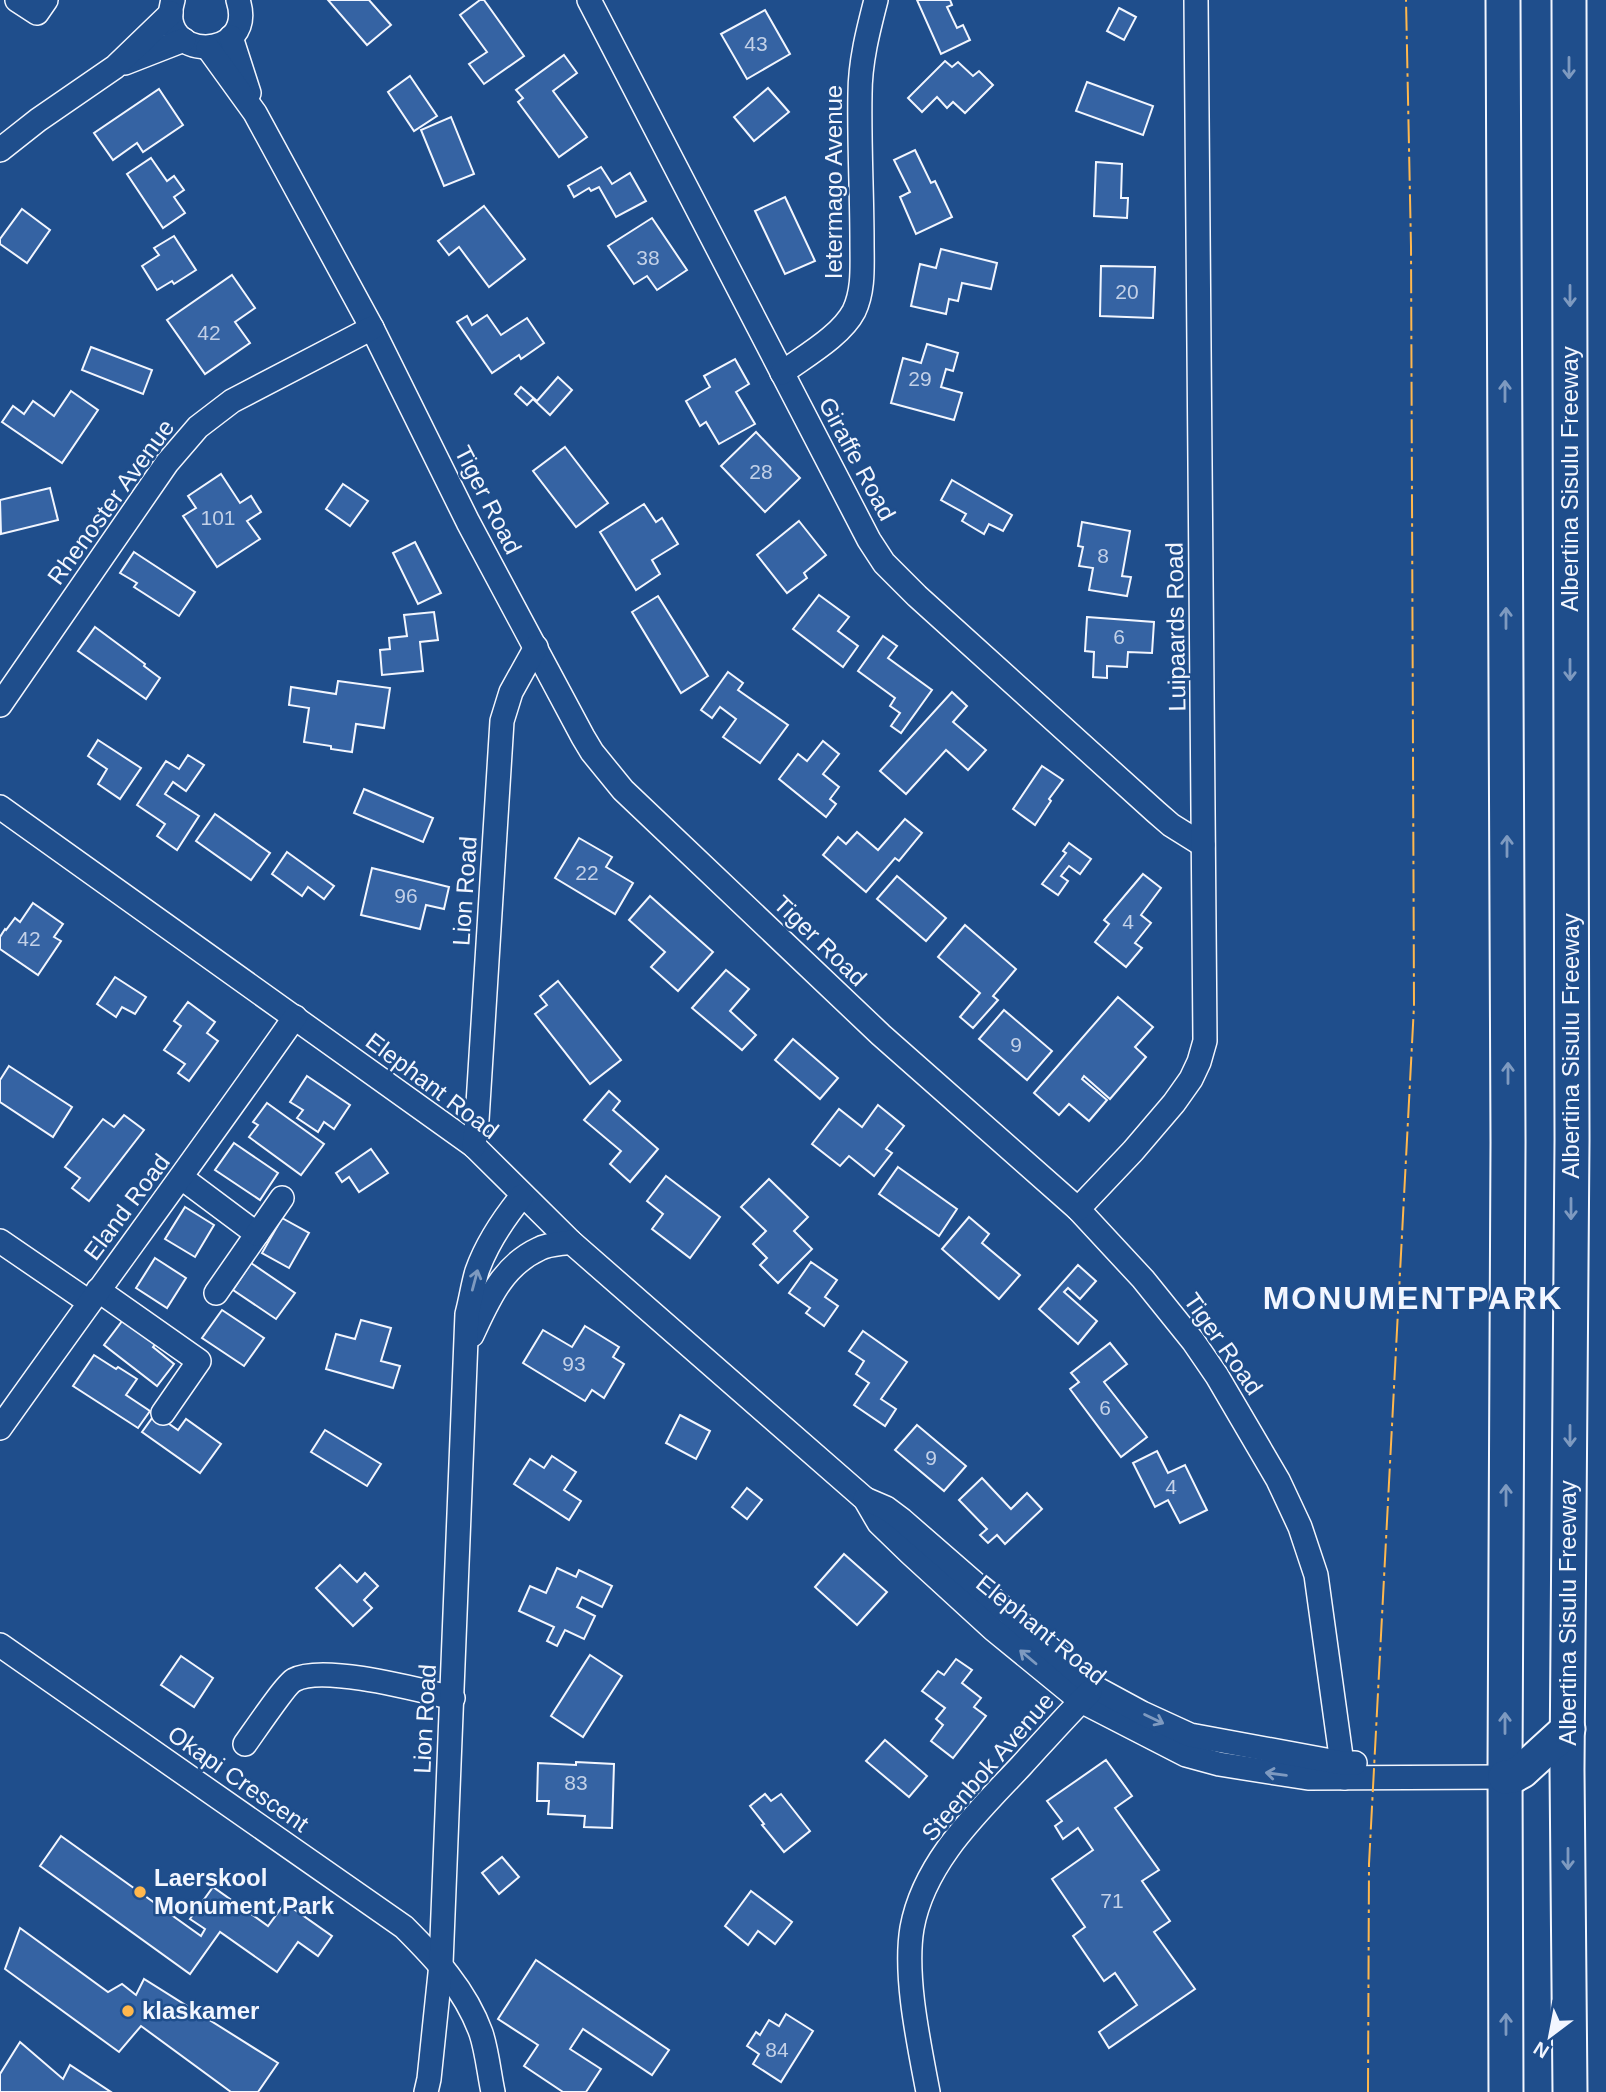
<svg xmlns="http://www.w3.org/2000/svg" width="1606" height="2092" font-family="Helvetica,sans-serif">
	<rect width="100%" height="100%" fill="#1f4e8c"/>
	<g fill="#3563a3" stroke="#f2f6ff" stroke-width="2">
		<path d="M328,0h41l22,25 -24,20z"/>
		<path d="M480,0h4l40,56 -40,28 -15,-20 18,-12 -27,-37z"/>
		<path d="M917,0h33l2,5 -5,2 10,21 6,-3 7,15 -29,14z"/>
		<path d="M1119,8l17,9 -12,23 -17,-9z"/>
		<path d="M765,10l25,44 -43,25 -26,-45z"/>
		<path d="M564,55l13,18 -24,18 34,46 -28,20 -41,-55 5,-4 -7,-8z"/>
		<path d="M945,61l7,6 6,-5 15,14 6,-5 14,14 -28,28 -12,-11 -6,6 -10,-11 -15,15 -14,-14z"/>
		<path d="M410,76l27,40 -23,15 -26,-39z"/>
		<path d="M1087,82l66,24 -10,29 -67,-24z"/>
		<path d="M768,88l21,24 -35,29 -20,-24z"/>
		<path d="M159,89l24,36 -40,27 -6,-9 -24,17 -19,-27z"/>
		<path d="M451,117l23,57 -30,12 -23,-56z"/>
		<path d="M915,150l16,33 4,-2 17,36 -36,17 -16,-37 10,-5 -16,-32z"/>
		<path d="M151,158l16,23 7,-5 10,14 -10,7 11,16 -22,15 -36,-54z"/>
		<path d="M1096,162l26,2 -1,34h7l-1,20 -33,-2z"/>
		<path d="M601,167l11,17 18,-11 16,28 -30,16 -17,-30 -8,4 -2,-3 -15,9 -6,-11z"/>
		<path d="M785,197l30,64 -30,13 -30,-63z"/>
		<path d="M484,206l41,53 -36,28 -30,-40 -10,8 -11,-14z"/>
		<path d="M22,209l28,21 -23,33 -27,-19v-5z"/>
		<path d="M652,218l35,52 -30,20 -10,-14 -13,8 -26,-38z"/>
		<path d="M174,236l22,34 -22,14 -2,-3 -15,9 -15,-24 17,-11 -5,-7z"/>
		<path d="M941,249l56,14 -6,26 -29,-6 -4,18 -9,-2 -3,15 -35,-8 9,-42 16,4z"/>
		<path d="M1101,266l54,1 -2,51 -53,-2z"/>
		<path d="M232,275l23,33 -20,14 15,21 -45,31 -38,-54z"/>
		<path d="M487,315l14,20 26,-17 17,25 -23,16 -2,-4 -27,18 -35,-51 10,-6 5,9z"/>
		<path d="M927,344l31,9 -5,18 -7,-2 -5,18 21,6 -8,27 -63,-17 12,-45 18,5z"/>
		<path d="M91,347l61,23 -9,24 -61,-24z"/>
		<path d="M735,359l14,25 -13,8 19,32 -36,20 -13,-22 -6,4 -14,-25 24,-14 -6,-11z"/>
		<path d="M558,377l14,13 -22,25 -17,-16 -6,6 -12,-11 6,-7 16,14z"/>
		<path d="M71,391l27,19 -36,53 -60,-41 11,-16 11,8 9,-13 21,15z"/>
		<path d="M756,432l44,46 -35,34 -44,-46z"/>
		<path d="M565,447l43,56 -32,24 -43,-56z"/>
		<path d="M221,474l19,29 11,-7 10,16 -14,9 13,18 -43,28 -34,-51 13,-8 -8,-12z"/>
		<path d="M952,480l60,35 -9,16 -14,-7 -5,10 -22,-13 4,-7 -25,-14z"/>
		<path d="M343,484l25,17 -18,25 -24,-17z"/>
		<path d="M50,488l8,32 -57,14 -1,-34z"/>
		<path d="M644,504l12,18 6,-4 16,26 -26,16 8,14 -24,16 -36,-58z"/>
		<path d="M799,521l27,34 -22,18 3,5 -20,15 -30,-38z"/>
		<path d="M1082,522l48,9 -8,45 9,1 -4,19 -38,-6 4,-22 -14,-2 4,-19 -5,-1z"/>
		<path d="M415,542l26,51 -23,11 -25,-51z"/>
		<path d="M134,552l61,40 -16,24 -45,-29 3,-4 -17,-10z"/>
		<path d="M819,595l30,22 -11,14 20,15 -15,21 -50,-38z"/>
		<path d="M658,596l50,80 -27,17 -49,-81z"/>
		<path d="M434,612l4,28 -18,2 3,29 -41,4 -2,-25 10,-1 -1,-11 18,-2 -3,-21z"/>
		<path d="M1087,617l67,5 -2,31 -24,-1 -1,15 -20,-1v12l-14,-1 1,-25 -9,-1z"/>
		<path d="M95,627l50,37 -1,2 16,12 -14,21 -68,-48z"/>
		<path d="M883,636l14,10 -9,12 44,32 -31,43 -10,-7 9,-13 -10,-7 5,-8 -37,-27z"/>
		<path d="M728,672l15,11 -5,7 50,35 -28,38 -37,-26 13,-18 -16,-12 -8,11 -11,-8z"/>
		<path d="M338,681l52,7 -6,40 -28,-4 -4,28 -21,-3v-3l-27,-4 5,-34 -20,-3 2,-18 45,7z"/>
		<path d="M952,692l15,14 -14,16 33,28 -18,20 -22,-20 -40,44 -26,-23z"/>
		<path d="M98,740l43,28 -21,31 -22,-15 9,-15 -19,-13z"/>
		<path d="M823,741l16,13 -16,20 16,13 -9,12 6,5 -10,13 -47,-38 19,-25 9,7z"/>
		<path d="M188,755l16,10 -18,26 -13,-9 -8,12 34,22 -22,34 -20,-14 8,-12 -28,-19 29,-44 13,8z"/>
		<path d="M1042,766l21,14 -14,19 2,2 -16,24 -22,-16z"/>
		<path d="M364,789l69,29 -10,24 -69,-29z"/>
		<path d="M215,814l55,39 -19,27 -55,-39z"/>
		<path d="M905,819l17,14 -23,28 -4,-3 -29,34 -43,-37 15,-18 8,7 11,-12 21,18z"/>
		<path d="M579,838l33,19 -6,10 27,16 -18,31 -60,-36z"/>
		<path d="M1069,843l22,16 -11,15 -11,-8 -8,10 7,5 -10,14 -16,-11 24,-31 -3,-2z"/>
		<path d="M287,852l47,34 -10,13 -16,-12 -6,9 -30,-22z"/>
		<path d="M372,868l77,19 -5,22 -18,-4 -6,24 -59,-14z"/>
		<path d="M1143,874l18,14 -20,27 10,8 -16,20 7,5 -16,19 -31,-25 14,-18 -5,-4z"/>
		<path d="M897,876l49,42 -20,23 -49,-42z"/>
		<path d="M650,896l63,56 -35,39 -27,-24 14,-15 -36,-32z"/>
		<path d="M33,903l30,21 -9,13 7,4 -23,34 -38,-26v-12l5,-8 1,1 9,-12 5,4z"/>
		<path d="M965,925l51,44 -23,27 5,4 -25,28 -13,-11 20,-24 -42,-36z"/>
		<path d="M726,970l23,19 -19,22 26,24 -14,15 -50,-42z"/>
		<path d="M115,977l31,20 -11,17 -13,-7 -6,10 -19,-13z"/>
		<path d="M558,981l63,79 -31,24 -55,-70 12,-9 -7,-9z"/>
		<path d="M1118,997l35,30 -18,20 11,10 -36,42 -26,-23 -2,3 25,21 -18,21 -20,-17 -10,11 -25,-22z"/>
		<path d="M188,1002l27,20 -8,11 11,8 -29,40 -11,-8 7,-9 -21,-14 17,-24 -7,-5z"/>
		<path d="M1004,1010l48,41 -25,29 -48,-41z"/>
		<path d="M793,1039l45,39 -18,21 -45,-39z"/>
		<path d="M9,1066l63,41 -19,30 -53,-35v-22z"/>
		<path d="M307,1076l43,29 -16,24 -10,-7 -6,10 -21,-14 6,-8 -13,-8z"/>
		<path d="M609,1091l11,10 -7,9 45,39 -28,33 -20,-18 11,-13 -37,-31z"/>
		<path d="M267,1103l57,41 -23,31 -52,-38 9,-12 -5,-3z"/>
		<path d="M878,1105l26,21 -18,23 6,4 -18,23 -25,-20 -9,10 -28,-22 27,-35 23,18z"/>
		<path d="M124,1115l20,15 -55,71 -17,-13 8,-10 -15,-11 38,-48 11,8z"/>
		<path d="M234,1143l44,30 -18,27 -45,-30z"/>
		<path d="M371,1149l17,24 -29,19 -10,-15 -7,5 -6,-9z"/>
		<path d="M898,1167l59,42 -18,27 -60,-42z"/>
		<path d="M666,1176l54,41 -30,41 -38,-29 11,-15 -16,-13z"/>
		<path d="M769,1179l39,38 -14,14 18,18 -34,34 -18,-18 7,-7 -14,-14 13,-13 -25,-24z"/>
		<path d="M185,1207l29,18 -19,32 -30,-18z"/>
		<path d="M969,1217l20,17 -7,9 38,32 -21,24 -57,-50z"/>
		<path d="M282,1218l27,15 -20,35 -27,-15z"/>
		<path d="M155,1258l31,20 -19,30 -31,-20z"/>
		<path d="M811,1262l26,18 -12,17 13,9 -14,20 -18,-13 4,-5 -21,-15z"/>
		<path d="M251,1263l44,30 -19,26 -43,-29z"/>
		<path d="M1078,1265l18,16 -16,18 -12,-11 -4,4 33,29 -19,23 -39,-35z"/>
		<path d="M222,1310l42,28 -20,28 -42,-28z"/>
		<path d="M126,1316l32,25 -5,6 21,17 -17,22 -53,-41z"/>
		<path d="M361,1320l30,8 -10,33 19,5 -7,22 -67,-19 10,-35 19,5z"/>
		<path d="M585,1326l34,21 -6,10 11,7 -20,34 -12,-8 -7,11 -62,-38 20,-33 29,17z"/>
		<path d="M863,1331l44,31 -26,37 15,10 -11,17 -31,-21 15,-22 -13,-9 8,-13 -15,-10z"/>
		<path d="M1110,1343l17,21 -23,18 43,55 -26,20 -51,-68 9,-7 -8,-9z"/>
		<path d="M94,1355l22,14 2,-2 19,12 -11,16 24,16 -12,17 -65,-42z"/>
		<path d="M155,1414l23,16 8,-11 35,25 -21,29 -58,-41z"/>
		<path d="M680,1415l30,16 -14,28 -30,-16z"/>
		<path d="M917,1425l49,41 -22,25 -49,-41z"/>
		<path d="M325,1430l56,34 -14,22 -56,-34z"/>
		<path d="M1157,1451l11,22 17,-8 22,45 -27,13 -12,-23 -13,7 -22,-44z"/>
		<path d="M552,1456l24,16 -12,18 17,11 -12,19 -55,-36 16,-25 14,9z"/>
		<path d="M982,1478l29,31 16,-16 15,16 -37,35 -8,-9 -9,8 -8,-8 7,-6 -28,-29z"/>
		<path d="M747,1488l15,12 -15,19 -15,-12z"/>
		<path d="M844,1554l43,38 -30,33 -42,-38z"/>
		<path d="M340,1565l17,17 8,-9 13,13 -14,14 8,8 -19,18 -37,-38z"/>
		<path d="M557,1568l19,9 3,-7 33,16 -10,21 -20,-10 -5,10 18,9 -11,23 -19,-9 -8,16 -10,-5 7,-14 -35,-16 11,-25 16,7z"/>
		<path d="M590,1655l32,21 -39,61 -32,-21z"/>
		<path d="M181,1656l32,22 -19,29 -33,-22z"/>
		<path d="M956,1659l16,11 -10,13 19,15 -7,9 12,9 -33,42 -22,-17 12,-16 -7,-6 9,-11 -23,-17 16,-20 6,4z"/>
		<path d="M885,1740l42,36 -18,21 -43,-36z"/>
		<path d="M1106,1760l26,36 -17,12 44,62 -17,11 28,40 -16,11 41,57 -86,59 -10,-16 38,-27 -22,-32 -11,8 -31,-45 12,-9 -33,-48 41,-29 -15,-22 -15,11 -8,-13 7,-5 -15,-20z"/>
		<path d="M576,1762l38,2 -2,64 -28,-1 1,-11 -37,-2 1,-13h-12l1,-38 38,2z"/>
		<path d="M765,1794l6,7 10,-7 29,37 -26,21 -22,-27 2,-1 -14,-18z"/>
		<path d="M61,1836l140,100 4,-7 -15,-10 23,-32 55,39 17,-23 47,33 -14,20 -20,-14 -21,30 -57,-40 -30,42 -150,-108z"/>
		<path d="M502,1857l17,20 -20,17 -17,-21z"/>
		<path d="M751,1891l41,31 -17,22 -17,-13 -10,14 -23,-19z"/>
		<path d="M20,1928l88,64 14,-8 14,11 8,-16 134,84 -20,29h-27l-90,-66 -22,26 -114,-83z"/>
		<path d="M536,1960l133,90 -17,25 -69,-46 -13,20 31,20 -15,23h-23l-39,-26 14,-21 -40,-26z"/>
		<path d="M786,2014l27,17 -32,51 -28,-18 6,-10 -12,-8 9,-14 4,3 9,-15 10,6z"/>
		<path d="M20,2042l43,37 7,-14 41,27h-111v-18z"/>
	</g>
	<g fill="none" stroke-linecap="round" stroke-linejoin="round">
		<g stroke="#f2f6ff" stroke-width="26">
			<g id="minor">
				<path d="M17,0l20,13 9,-13"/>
				<path d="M173,0c-19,63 85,62 65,0"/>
				<path d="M589,0l280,540 15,23 33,33 239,216 15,13 32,20"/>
				<path d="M231,37l18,56"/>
				<path d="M208,48l47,65 117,215 96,194 115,215 9,15 31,38 258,245 197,174 65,70 50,62 24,35 61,104 22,47 16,48 28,203"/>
				<path d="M125,63l59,-23"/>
				<path d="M0,150l38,-30 77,-53 56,-54"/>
				<path d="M782,373c23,-17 59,-37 72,-62 10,-21 8,-45 8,-68 0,-50 -3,-99 -2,-149 0,-32 8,-63 16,-94"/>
				<path d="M0,705l167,-242 31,-36 34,-26 140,-73"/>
				<path d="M0,807l474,339 97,96 294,257 14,24 31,30 83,76 88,72 105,54 33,9 89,14 197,-1"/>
				<path d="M474,1146l3,-26 25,-399 9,-29 25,-45"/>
				<path d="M182,1178l75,56 -41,59"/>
				<path d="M1078,1209l55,-58 41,-48 17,-24 8,-17 6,-21 -9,-1041"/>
				<path d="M257,1234l25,-36"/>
				<path d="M0,1241l89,61"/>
				<path d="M98,1290l101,71 -36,52"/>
				<path d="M472,1335c16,-34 30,-69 67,-86 9,-5 22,-5 32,-7"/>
				<path d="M0,1428c98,-138 198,-273 295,-411"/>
				<path d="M865,1499l21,9 16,12 192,167 48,26 48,22 152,28h13"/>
				<path d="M0,1645l404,282c32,32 61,62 77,106 6,18 8,40 12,59"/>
				<path d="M245,1744c8,-11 41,-60 49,-64 29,-16 125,10 159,18"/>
				<path d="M426,2092l3,-13 12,-115 26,-650c4,-15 6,-30 10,-43 10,-28 27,-53 45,-75"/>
				<path d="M928,2092c-9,-48 -24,-116 -16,-164 12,-66 65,-115 109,-162 23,-25 45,-50 69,-74"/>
			</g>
		</g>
		<g stroke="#f2f6ff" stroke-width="37">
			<g id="highway">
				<path d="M1503,0l5,1142 -3,626 1,324"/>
				<path d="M1569,0l3,1140 -5,629 3,323"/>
				<path d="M1505,1777l8,-1 9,-5 46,-42"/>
			</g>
		</g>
		<use href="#minor" stroke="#1f4e8c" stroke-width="23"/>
		<use href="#highway" stroke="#1f4e8c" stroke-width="33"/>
		<path stroke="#ffb74d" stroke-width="2" stroke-dasharray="24 5 3.5 5" stroke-linecap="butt" d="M1368,2092l1,-228 45,-858 -3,-760 -5,-246"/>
	</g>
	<defs><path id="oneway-shaft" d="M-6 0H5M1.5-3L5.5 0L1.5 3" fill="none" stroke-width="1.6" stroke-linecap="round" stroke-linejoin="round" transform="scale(1.75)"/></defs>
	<g stroke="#7e9ac0">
		<use href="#oneway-shaft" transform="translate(1569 68) rotate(90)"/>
		<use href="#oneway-shaft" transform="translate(1570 296) rotate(90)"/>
		<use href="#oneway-shaft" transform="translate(1505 391) rotate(-90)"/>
		<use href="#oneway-shaft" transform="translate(1506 618) rotate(-90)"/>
		<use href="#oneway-shaft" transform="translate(1570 670) rotate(90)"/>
		<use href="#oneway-shaft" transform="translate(1507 846) rotate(-90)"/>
		<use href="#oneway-shaft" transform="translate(1508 1073) rotate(-90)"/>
		<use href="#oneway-shaft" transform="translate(1571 1209) rotate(90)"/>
		<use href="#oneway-shaft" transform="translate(475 1280) rotate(-75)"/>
		<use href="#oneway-shaft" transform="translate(1570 1436) rotate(90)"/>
		<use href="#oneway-shaft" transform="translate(1506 1495) rotate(-90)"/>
		<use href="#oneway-shaft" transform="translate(1028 1657) rotate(-140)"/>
		<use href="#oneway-shaft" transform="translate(1154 1719) rotate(26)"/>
		<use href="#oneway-shaft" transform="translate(1505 1723) rotate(-90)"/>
		<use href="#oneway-shaft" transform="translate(1276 1774) rotate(-173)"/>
		<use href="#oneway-shaft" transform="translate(1568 1859) rotate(90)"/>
		<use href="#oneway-shaft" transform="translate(1506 2024) rotate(-90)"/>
	</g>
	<g fill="#ffb74d" stroke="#1f4e8c" stroke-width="2.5">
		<circle cx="140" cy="1892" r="7"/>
		<circle cx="128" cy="2011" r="7"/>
	</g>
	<g text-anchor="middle" stroke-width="5" stroke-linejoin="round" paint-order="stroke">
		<g font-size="21" fill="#c3d1e8">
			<text x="756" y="51">43</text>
			<text x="648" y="265">38</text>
			<text x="1127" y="299">20</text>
			<text x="209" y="340">42</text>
			<text x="920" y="386">29</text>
			<text x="761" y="479">28</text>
			<text x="218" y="525">101</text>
			<text x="1103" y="563">8</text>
			<text x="1119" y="644">6</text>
			<text x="587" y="880">22</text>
			<text x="406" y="903">96</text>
			<text x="1128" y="929">4</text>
			<text x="29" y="946">42</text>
			<text x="1016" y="1052">9</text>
			<text x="574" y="1371">93</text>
			<text x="1105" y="1415">6</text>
			<text x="931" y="1465">9</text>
			<text x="1171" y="1494">4</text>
			<text x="576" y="1790">83</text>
			<text x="1112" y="1908">71</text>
			<text x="777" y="2057">84</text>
		</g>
		<g font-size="24" fill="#f2f6ff" stroke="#1f4e8c">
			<text transform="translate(834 182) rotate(-90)" y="8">Ietermago Avenue</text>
			<text transform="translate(857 459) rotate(62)" y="8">Giraffe Road</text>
			<text transform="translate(1570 479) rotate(-90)" y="8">Albertina Sisulu Freeway</text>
			<text transform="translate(488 500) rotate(63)" y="8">Tiger Road</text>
			<text transform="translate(111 502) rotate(-54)" y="8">Rhenoster Avenue</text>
			<text transform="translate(1176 627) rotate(-91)" y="8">Luipaards Road</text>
			<text transform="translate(465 891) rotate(-86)" y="8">Lion Road</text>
			<text transform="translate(820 941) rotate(44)" y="8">Tiger Road</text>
			<text transform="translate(1571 1046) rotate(-90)" y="8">Albertina Sisulu Freeway</text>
			<text transform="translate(432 1086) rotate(37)" y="8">Elephant Road</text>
			<text transform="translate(127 1207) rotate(-53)" y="8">Eland Road</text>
			<text transform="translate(1223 1344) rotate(55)" y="8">Tiger Road</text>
			<text transform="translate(1568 1613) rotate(-90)" y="8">Albertina Sisulu Freeway</text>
			<text transform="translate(1041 1630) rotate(39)" y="8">Elephant Road</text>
			<text transform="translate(425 1719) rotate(-87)" y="8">Lion Road</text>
			<text transform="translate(988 1767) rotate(-49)" y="8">Steenbok Avenue</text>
			<text transform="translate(238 1779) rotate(35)" y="8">Okapi Crescent</text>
		</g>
		<g font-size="24" font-weight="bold" fill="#f2f6ff" stroke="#1f4e8c" text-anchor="start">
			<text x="154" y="1886">Laerskool<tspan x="154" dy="28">Monument Park</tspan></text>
			<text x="142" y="2019">klaskamer</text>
		</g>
		<g font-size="32" font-weight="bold" letter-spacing="2" fill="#f2f6ff" stroke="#1f4e8c">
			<text x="1413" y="1309">MONUMENTPARK</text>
		</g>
	</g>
	<g transform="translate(1550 2036) rotate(212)" stroke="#1f4e8c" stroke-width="5" paint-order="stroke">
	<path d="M0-5L12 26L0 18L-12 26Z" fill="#f2f6ff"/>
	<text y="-10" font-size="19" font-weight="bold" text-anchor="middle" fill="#f2f6ff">N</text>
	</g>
</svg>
